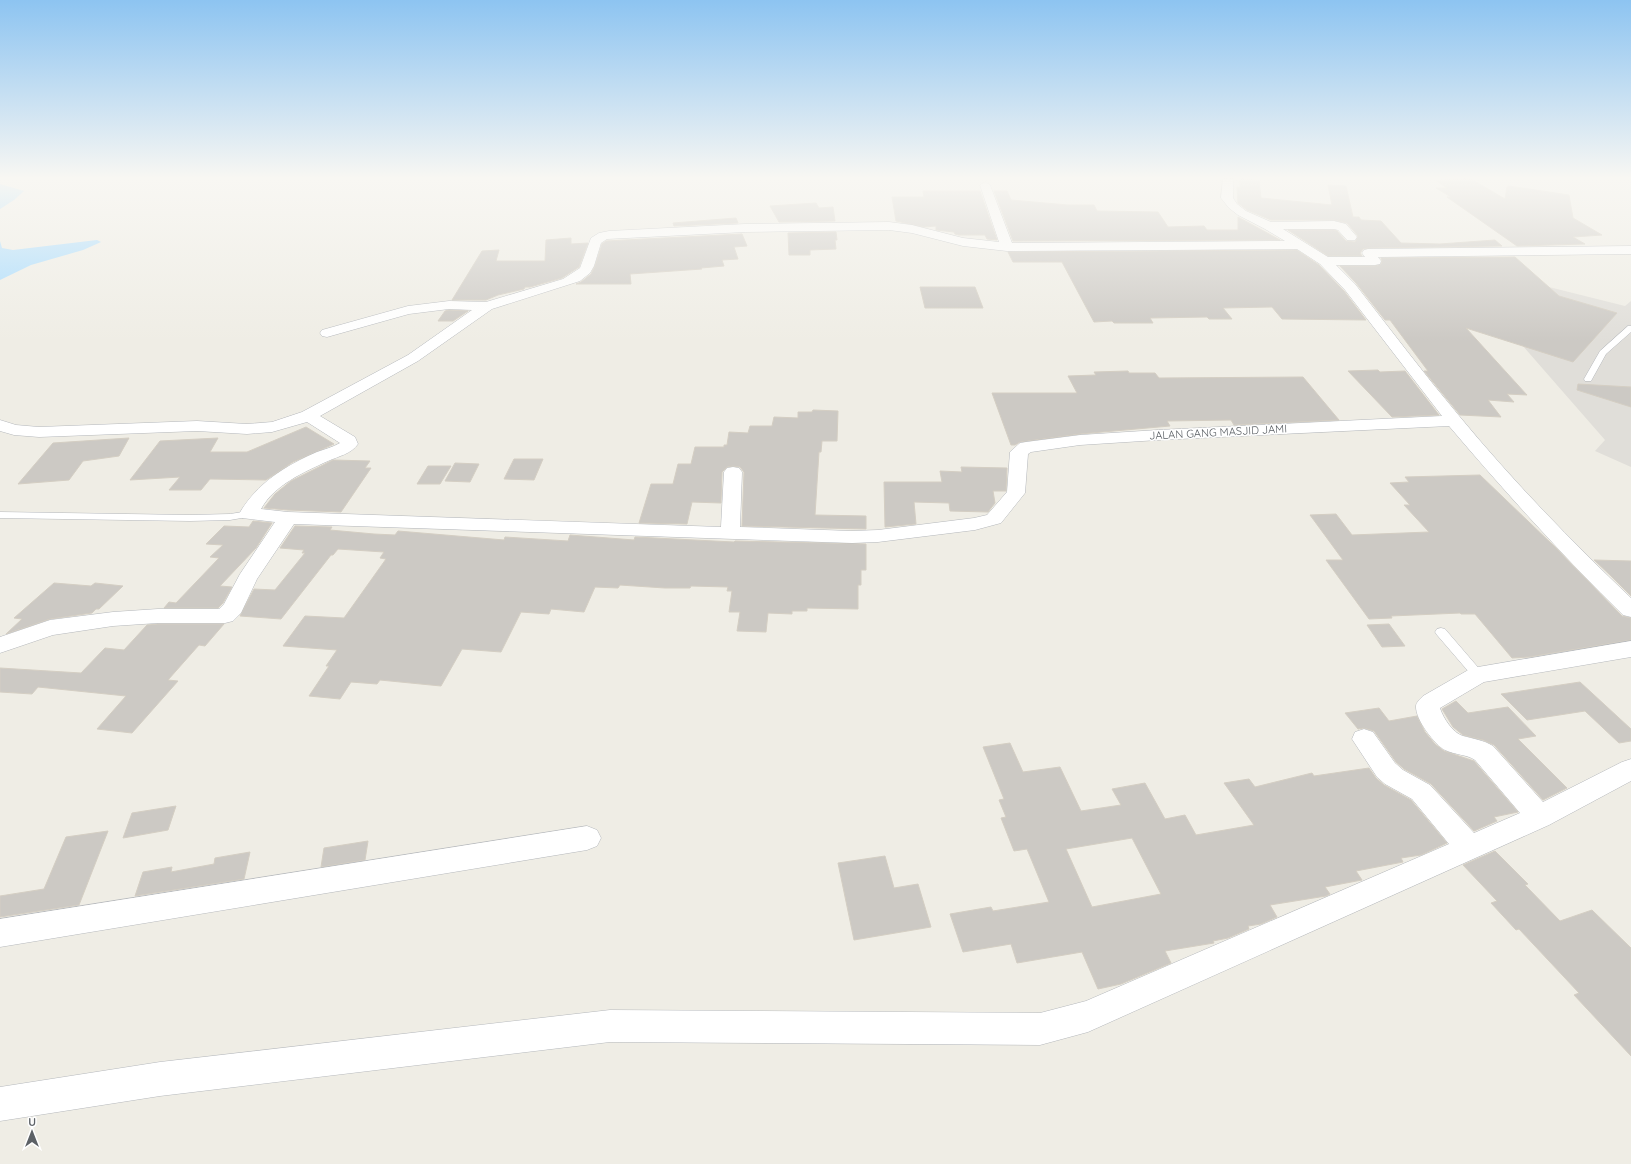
<svg xmlns="http://www.w3.org/2000/svg" width="1631" height="1164" font-family="Quicksand,sans-serif">
	<rect width="100%" height="100%" fill="#efede5"/>
	<path fill="#e0ded9" d="M1549,287l76,19 6,-5v166l-36,-16 10,-11 -116,-133z"/>
	<g fill="#a5dbff">
		<path d="M0,184l24,7 -10,9 -14,9z"/>
		<path d="M97,240l4,2 -18,8 -52,15 -31,15v-39l2,7 11,2z"/>
	</g>
	<g fill="#ccc9c4" stroke="#d4cec3" fill-rule="evenodd">
		<path d="M1240,179l19,1 2,18 71,7 -4,-20 18,1 7,31h6l2,3 20,1 20,22 39,1 55,-4 7,6 -134,2 -5,1 -3,4 2,3h-34l-40,-26h46l3,1 9,10 9,1 3,-6 -11,-13 -13,-3h-63l-24,-10 -9,-7 -1,-16 3,1z"/>
		<path d="M1471,179l34,20 2,-12 2,-1 60,9 4,23 29,17 -29,2 12,7 -68,2 -70,-49h4l-15,-9h11l-12,-8z"/>
		<path d="M923,191h57l17,49 -10,-1 -2,-4h-26l-4,-1 -1,-2 -18,-2v-4l-12,1 -28,-6 -4,-24h32z"/>
		<path d="M994,191h13l4,9 57,5h26l3,6 61,1 10,15 36,-1 3,4h31v-13l42,23 -267,1z"/>
		<path d="M816,203l3,5 14,-1 2,14 -56,1 -9,-16z"/>
		<path d="M736,218l2,5 -64,3 -1,-3z"/>
		<path d="M836,232l1,8h-2l1,9 -26,1v5h-21l-1,-22z"/>
		<path d="M742,234l5,12 -13,1 4,12 -16,1 2,6 -23,2 1,1 -72,5 1,10h-55l5,-2 10,-8 4,-8 7,-22 4,-3z"/>
		<path d="M571,238v6l17,-1 -9,24 -17,11 -32,9h-5l-1,2 -26,6 -12,5h-34l30,-49 17,-1 -3,11h49l1,-21z"/>
		<path d="M1297,250l22,15 25,26 22,29 -84,-1 -10,-12 -49,1 9,11h-23l-2,-2 -57,1 3,5h-39l-2,-2 -18,1 -32,-60h-49l-5,-10z"/>
		<path d="M1515,257l44,39 58,17 -44,49 -107,-34 61,67 -20,-1 7,8 -26,-2 13,17 -41,-2 -36,-44h4l-38,-51h-5l-29,-37 -16,-17h35l6,-2 1,-3 -1,-3z"/>
		<path d="M920,287h55l8,21h-58z"/>
		<path d="M445,311l4,-1 19,1 -15,10h-15z"/>
		<path d="M1378,370l2,2 25,-1 34,44 -47,2 -44,-46z"/>
		<path d="M1128,371l1,2h26l4,5 144,-1 36,43 -105,5 -3,-5 -64,1 3,5 -90,8 -60,8 -5,3h-4l-19,-52h85l-9,-17 28,-1 -2,-3z"/>
		<path d="M1578,384l53,3v20l-54,-17z"/>
		<path d="M813,410l25,1 -1,30h-15l-1,11h-2l-4,63 51,1v13l-124,-3 2,-54 -4,-5 -7,-1 -6,1 -5,5 -1,31 -29,-1 -5,22 -48,-1 12,-39h22l5,-20h13l4,-17h29v-2h3l2,-13 19,1 2,-7h22l2,-9 24,1v-6h14z"/>
		<path d="M306,427l28,17 -41,18 -27,18 -56,-1 -9,11h-32l11,-13 -50,3 30,-39 58,-3 -8,14h37z"/>
		<path d="M129,438l-10,18 -36,5 -14,19 -51,4 35,-41z"/>
		<path d="M514,459h29l-9,21 -30,-1z"/>
		<path d="M333,460l37,1 -5,7h6l-30,44 -53,-2 -24,-2 11,-14 16,-13z"/>
		<path d="M455,463l24,1 -9,18 -25,-1z"/>
		<path d="M428,466h23l-11,18h-23z"/>
		<path d="M961,467l46,1 -1,23h-13l2,12 -7,9 -38,-1 -1,-8 -35,-1 2,22 -31,3 -1,-45h58l-2,-11 22,1z"/>
		<path d="M1480,475l74,71 68,70 9,2v22l-102,17 -17,1 -37,-44h-14l-1,-1 -69,3 1,2 -23,1 -43,-59h17l-33,-45 26,-1 16,21 77,-3 -25,-27h6l-20,-22 19,-1 -4,-5z"/>
		<path d="M253,521l19,2 -16,25 -36,38 12,1 -9,16 -5,5h-54l5,-6 7,1 43,-45 -9,-1 13,-12 -17,-1 18,-18 25,1z"/>
		<path d="M295,526l37,1 -2,3 44,4 21,1 3,-4 106,9 1,-3 63,4 2,-6 64,5 1,-3 99,5 1,-1 131,3v26h-5v15h-3v24l-51,-1v3h-15v3l-24,-1 -2,19 -29,-1 3,-19h-11l3,-21h-5l1,-4 -37,-1 -1,2h-25l-45,-3 -2,3 -23,-1 -11,25 -33,-3 -2,5 -28,-2 -20,40 -39,-3 -21,37 -61,-6 -3,4 -26,-2 -11,17 -31,-3 20,-30h-3l11,-16 -54,-4 22,-30 39,2 42,-59 -6,-1 4,-6 -46,-3 -5,6h-2l-50,64 -41,-3 14,-27 21,1 30,-37h-3l2,-3 -24,-2z"/>
		<path d="M1594,560l37,1v35l-21,-21z"/>
		<path d="M54,583l37,3 4,-3 28,3 -24,23h-3l-4,4 -42,6 -44,15 16,-15 -8,-1z"/>
		<path d="M158,624h66l-19,22 -6,-1 -31,35 10,1 -46,52 -35,-4 29,-33 -88,-9 -6,7 -32,-2v-24l81,5 24,-25 19,2 23,-25z"/>
		<path d="M1389,624l16,22 -23,1 -15,-22z"/>
		<path d="M1580,682l51,47v12l-12,2 -34,-32 -58,9 -26,-26z"/>
		<path d="M1456,701l12,12 40,-6 28,29 -18,3 49,49 -24,12 -49,-55 -11,-5 -20,-5 -10,-8 -11,-18z"/>
		<path d="M1379,708l10,13 28,-5 8,16 10,12 9,7 30,10 44,51 -24,5 3,4 -23,10 -43,-47 -27,-15 -8,-7 -22,-31 -10,-3 -6,1 -13,-16z"/>
		<path d="M1010,743l13,29 37,-5 21,44 40,-6 -9,-16 33,-6 20,36 20,-4 11,20 58,-10 -30,-42 25,-4 6,8 57,-14 2,3 55,-8 7,10 8,7 27,15 36,43 -26,12 -20,3 2,4 -47,9 6,9 -37,7 5,7 -4,2 -56,9 7,12 -16,7 -13,2 1,3 -21,9 -15,3 1,2 -49,8 6,12 -50,21 -23,5 -16,-37 -65,11 -6,-19 -48,8 -13,-38 41,-7 2,4 56,-9 -22,-53 -13,2 -13,-33 5,-1 -7,-17 5,-1 -21,-52zM1132,838l29,56 -69,13 -26,-58z"/>
		<path d="M176,806l-8,24 -45,8 9,-25z"/>
		<path d="M108,831l-29,74 -79,12v-21l44,-7 22,-52z"/>
		<path d="M368,841l-3,19 -44,7 3,-19z"/>
		<path d="M1495,851l33,33 -3,1 35,36 32,-11 39,38v108l-57,-61 5,-2 -60,-64 -3,1 -25,-27 6,-2 -34,-36z"/>
		<path d="M250,852l-6,27 -109,17 8,-24 29,-5 -1,5 43,-8 1,-6z"/>
		<path d="M885,856l9,32 24,-4 13,43 -77,13 -16,-77z"/>
	</g>
	<g fill="none" stroke-linecap="round" stroke-linejoin="round">
		<g stroke="#b5b8bc" stroke-width="1">
			<g id="lane">
				<path d="M1628,326h3v6l-25,22 -15,27h-6l-1,-2 16,-28z"/>
				<path d="M249,511l4,1 1,2 -1,2 -23,4 -40,1 -190,-3v-6l190,3 40,-1z"/>
				<path d="M1441,628l4,1 37,43 2,3 -2,3 -4,1 -4,-1 -37,-43 -2,-3 2,-3z"/>
			</g>
		</g>
		<g stroke="#b5b8bc" stroke-width="1">
			<g id="street">
				<path d="M1223,179h10v19l4,6 9,7 25,11 63,-1 12,3 11,13 -2,3h-8l-9,-10 -4,-1h-51l45,28h37l-3,-4 2,-3 4,-1 263,-3v8l-253,3 3,4 -1,3 -5,1h-39l19,19c35,45 69,90 105,133 53,64 111,124 171,181v19l-8,-2c-61,-60 -118,-123 -174,-189l-291,14 -78,5 -49,7 -3,2 -3,39 -24,30 -26,7 -97,12 -26,1 -558,-19 -37,55 -16,34 -8,8 -8,2h-67l-45,3 -60,9 -53,18v-16l50,-17 63,-8 45,-3h61l5,-5 16,-30 35,-52 -33,-4 -3,-4c18,-31 46,-48 78,-62 8,-3 16,-5 23,-9l-33,-21 -35,10 -25,2 -50,-3 -158,6 -25,-2 -14,-4v-11l16,5 23,2 158,-6 50,3 25,-2 30,-10 106,-57 64,-45 -23,-1 -40,5 -82,23 -5,-1 -2,-3 2,-3 86,-24 41,-5 37,1 77,-23 17,-11 11,-30 8,-5 10,-2 136,-7 144,-2 23,3 51,13 36,4 -19,-57 5,-3 5,3 22,58 273,-2 -20,-12 -27,-14 -9,-7 -8,-10zM889,230l23,3 51,13 44,5 290,-2 23,15 25,26 97,126 -284,14 -78,5 -54,7 -6,1 -10,9 -3,40 -20,23 -13,3 -96,12 -26,1 -112,-4 2,-55 -3,-4 -6,-1 -6,1 -3,4 -3,55 -433,-15 -27,-3c13,-24 43,-37 67,-48 11,-5 23,-7 30,-17l-3,-7 -35,-21 98,-55 74,-52 88,-28 10,-8 4,-7 7,-23 6,-4 138,-7z"/>
				<path d="M1631,641v16l-147,25 -44,26c3,10 13,25 23,28 11,3 20,4 30,10l50,56 79,-40 9,-3v22l-82,44 -461,207 -48,13 -430,-3 -450,54 -160,25v-34l160,-25 450,-52 430,3 46,-12 363,-157 -37,-45 -27,-15 -8,-7 -25,-38 3,-7 9,-3 9,3 22,31 8,7 27,15 44,48 46,-20 -45,-53c-9,-6 -20,-5 -30,-10 -10,-5 -30,-31 -29,-44 0,-3 4,-7 7,-10l47,-27 8,-2z"/>
				<path d="M587,826l10,4 4,8 -4,8 -10,4 -587,97v-28z"/>
			</g>
		</g>
		<use href="#lane" fill="#fff" fill-rule="evenodd"/>
		<use href="#street" fill="#fff" fill-rule="evenodd"/>
	</g>
	<linearGradient id="sky" x2="0" y2="1"><stop stop-color="#8dc4f1"/><stop offset="0.52" stop-color="#f8f7f3"/><stop offset="1" stop-color="#f8f7f3" stop-opacity="0"/></linearGradient>
	<rect width="1631" height="342" fill="url(#sky)"/>
	<g text-anchor="middle" stroke-width="3" stroke-linejoin="round" paint-order="stroke">
		<g font-size="11" fill="#5c6166" stroke="#fff">
			<text transform="translate(1218 432) rotate(-3)" y="4">JALAN GANG MASJID JAMI</text>
		</g>
	</g>
	<g transform="translate(32 1132)" stroke="#ffffff" stroke-width="3" paint-order="stroke">
	<path d="M0-3L7 15L0 10L-7 15Z" fill="#5c6166"/>
	<text y="-6" font-size="11" font-weight="bold" text-anchor="middle" fill="#5c6166">U</text>
	</g>
</svg>
